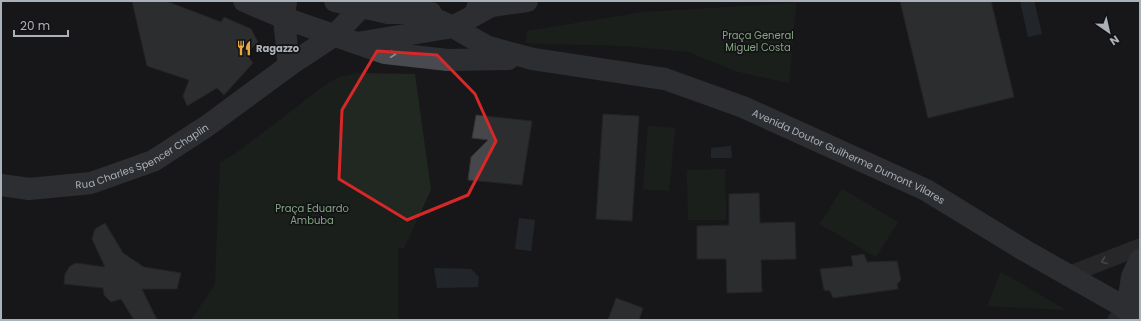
<svg xmlns="http://www.w3.org/2000/svg" width="1141" height="321" font-family="Poppins,sans-serif">
	<rect width="100%" height="100%" fill="#18181a"/>
	<g fill="#212821">
		<path d="M796,3l-7,80 -54,-12 -46,-19 -62,-6 -101,-3 1,-12 117,-19z"/>
		<path d="M358,73l57,1 16,116 -27,58h-6v72h-207l24,-35 5,-122 22,-14 86,-66 12,-6z"/>
		<path d="M648,126l27,2 -6,63 -26,-2z"/>
		<path d="M725,169l1,51h-38l-1,-50z"/>
		<path d="M842,189l56,33 -22,35 -56,-33z"/>
		<path d="M1001,272l65,38 -79,-4z"/>
	</g>
	<g fill="#2f383e">
		<path d="M1020,1h14l8,33 -14,3z"/>
		<path d="M731,146l1,12h-21v-10z"/>
		<path d="M519,218l16,2 -4,31 -16,-2z"/>
		<path d="M434,268l37,1 8,8 -1,10 -41,1z"/>
	</g>
	<g fill="#45474a" stroke="#333336">
		<path d="M132,1h34l55,21 3,-5 27,12 7,13 -12,12 7,9 -29,32 -7,-7 -30,18 -4,-10 6,-16 -42,-14z"/>
		<path d="M900,1h91l23,96 -86,21z"/>
		<path d="M603,114l36,2 -7,105 -36,-2z"/>
		<path d="M476,115l56,6 -10,64 -54,-5 3,-23 17,-17 -16,-2z"/>
		<path d="M759,193l1,30 35,-1 1,37 -35,1 1,32 -35,1 -1,-34h-29v-33l32,-1v-31z"/>
		<path d="M105,223l18,30 21,14 37,6 -4,16h-35l15,31h-23l-13,-21 -10,3 -7,-7 -1,-7 -39,-4 1,-10 5,-8 6,-3 29,4 -13,-28 3,-10z"/>
		<path d="M864,254l3,8 30,-1 4,19 -4,4 1,5 -65,9 -3,-7 -6,-1 -4,-21 33,-3 -2,-10z"/>
		<path d="M616,298l27,10 -4,12h-31z"/>
	</g>
	<g fill="none" stroke-linecap="round" stroke-linejoin="round">
		<g stroke="#3a3b3f" stroke-width="17">
			<path d="M1068,275l72,-28"/>
			<path d="M1116,320l11,-10"/>
		</g>
		<g stroke="#484a4f" stroke-width="22">
			<path d="M244,1l40,17 101,35 63,7 60,-1"/>
			<path d="M286,1l-2,17 4,41"/>
			<path d="M335,1l53,12h43"/>
			<path id="s1" d="M411,1l13,13 29,13 35,20 45,12 132,20 78,28 183,83 98,60 116,66"/>
			<path d="M477,8l50,-7"/>
			<path d="M357,43l96,-16 38,-21"/>
			<path id="s2" d="M1,185l28,4 62,-6 62,-22 54,-35 87,-64 41,-27 32,-34"/>
			<path d="M1127,310l5,-33 8,-17"/>
		</g>
	</g>
	<defs><path id="oneway-chevron" d="M-2-3.5L2.5 0L-2 3.5" fill="none" stroke-width="1.6" stroke-linecap="round" stroke-linejoin="round"/></defs>
	<use stroke="#888d94" href="#oneway-chevron" transform="translate(393 54) rotate(6)"/>
	<use stroke="#787c82" href="#oneway-chevron" transform="translate(1104 261) rotate(159)"/>
	<path d="M0 0H1141V321H0ZM377,51l60,4 38,39 21,47 -28,54 -61,25 -68,-41 3,-69z" fill="#18181a" fill-opacity=".55" fill-rule="evenodd"/>
	<path fill="none" stroke="#d62828" stroke-width="3" stroke-linejoin="round" d="M377,51l60,4 38,39 21,47 -28,54 -61,25 -68,-41 3,-69z"/>
	<defs>
		<g id="restaurant-bare" transform="scale(1.2)"><path d="M-5-6h1v4h1v-4h1v4h1v-4h1v5L-1.5 .5V6h-2V.5L-5-1ZM5-6V6H3V1.5H1.5Q1.5-4 5-6Z" fill="#e8a743" stroke="#131315" stroke-width="2.5" paint-order="stroke"/></g>
	</defs>
	<g fill-rule="evenodd">
		<use href="#restaurant-bare" x="244" y="48"/>
	</g>
	<g text-anchor="middle" stroke-width="3.5" stroke-linejoin="round" paint-order="stroke">
		<g font-size="10" fill="#84a384" stroke="#131315">
			<text x="758" y="39">Praça General<tspan x="758" dy="12">Miguel Costa</tspan></text>
			<text x="312" y="212">Praça Eduardo<tspan x="312" dy="12">Ambuba</tspan></text>
		</g>
		<g font-size="10" font-weight="bold" fill="#abb1b9" stroke="#131315" text-anchor="start">
			<text x="256" y="52">Ragazzo</text>
		</g>
		<g font-size="10" fill="#abb1b9" stroke="#131315">
			<text dy="4" stroke="none"><textPath href="#s2" startOffset="148">Rua Charles Spencer Chaplin</textPath></text>
			<text dy="4" stroke="none"><textPath href="#s1" startOffset="470">Avenida Doutor Guilherme Dumont Vilares</textPath></text>
		</g>
	</g>
	<rect width="1141" height="321" fill="none" stroke="#abb1b9" stroke-width="4"/>
	<g transform="translate(1109 32) rotate(146)" stroke="#131315" stroke-width="3" paint-order="stroke">
	<path d="M0-3L7 15L0 10L-7 15Z" fill="#abb1b9"/>
	<text y="-6" font-size="11" font-weight="bold" text-anchor="middle" fill="#abb1b9">N</text>
	</g>
	<path d="M14 30v6h54v-6" fill="none" stroke="#abb1b9" stroke-width="2"/>
	<text x="20" y="30" font-size="12" fill="#abb1b9" stroke="#131315" stroke-width="3" paint-order="stroke">20 m</text>
</svg>
